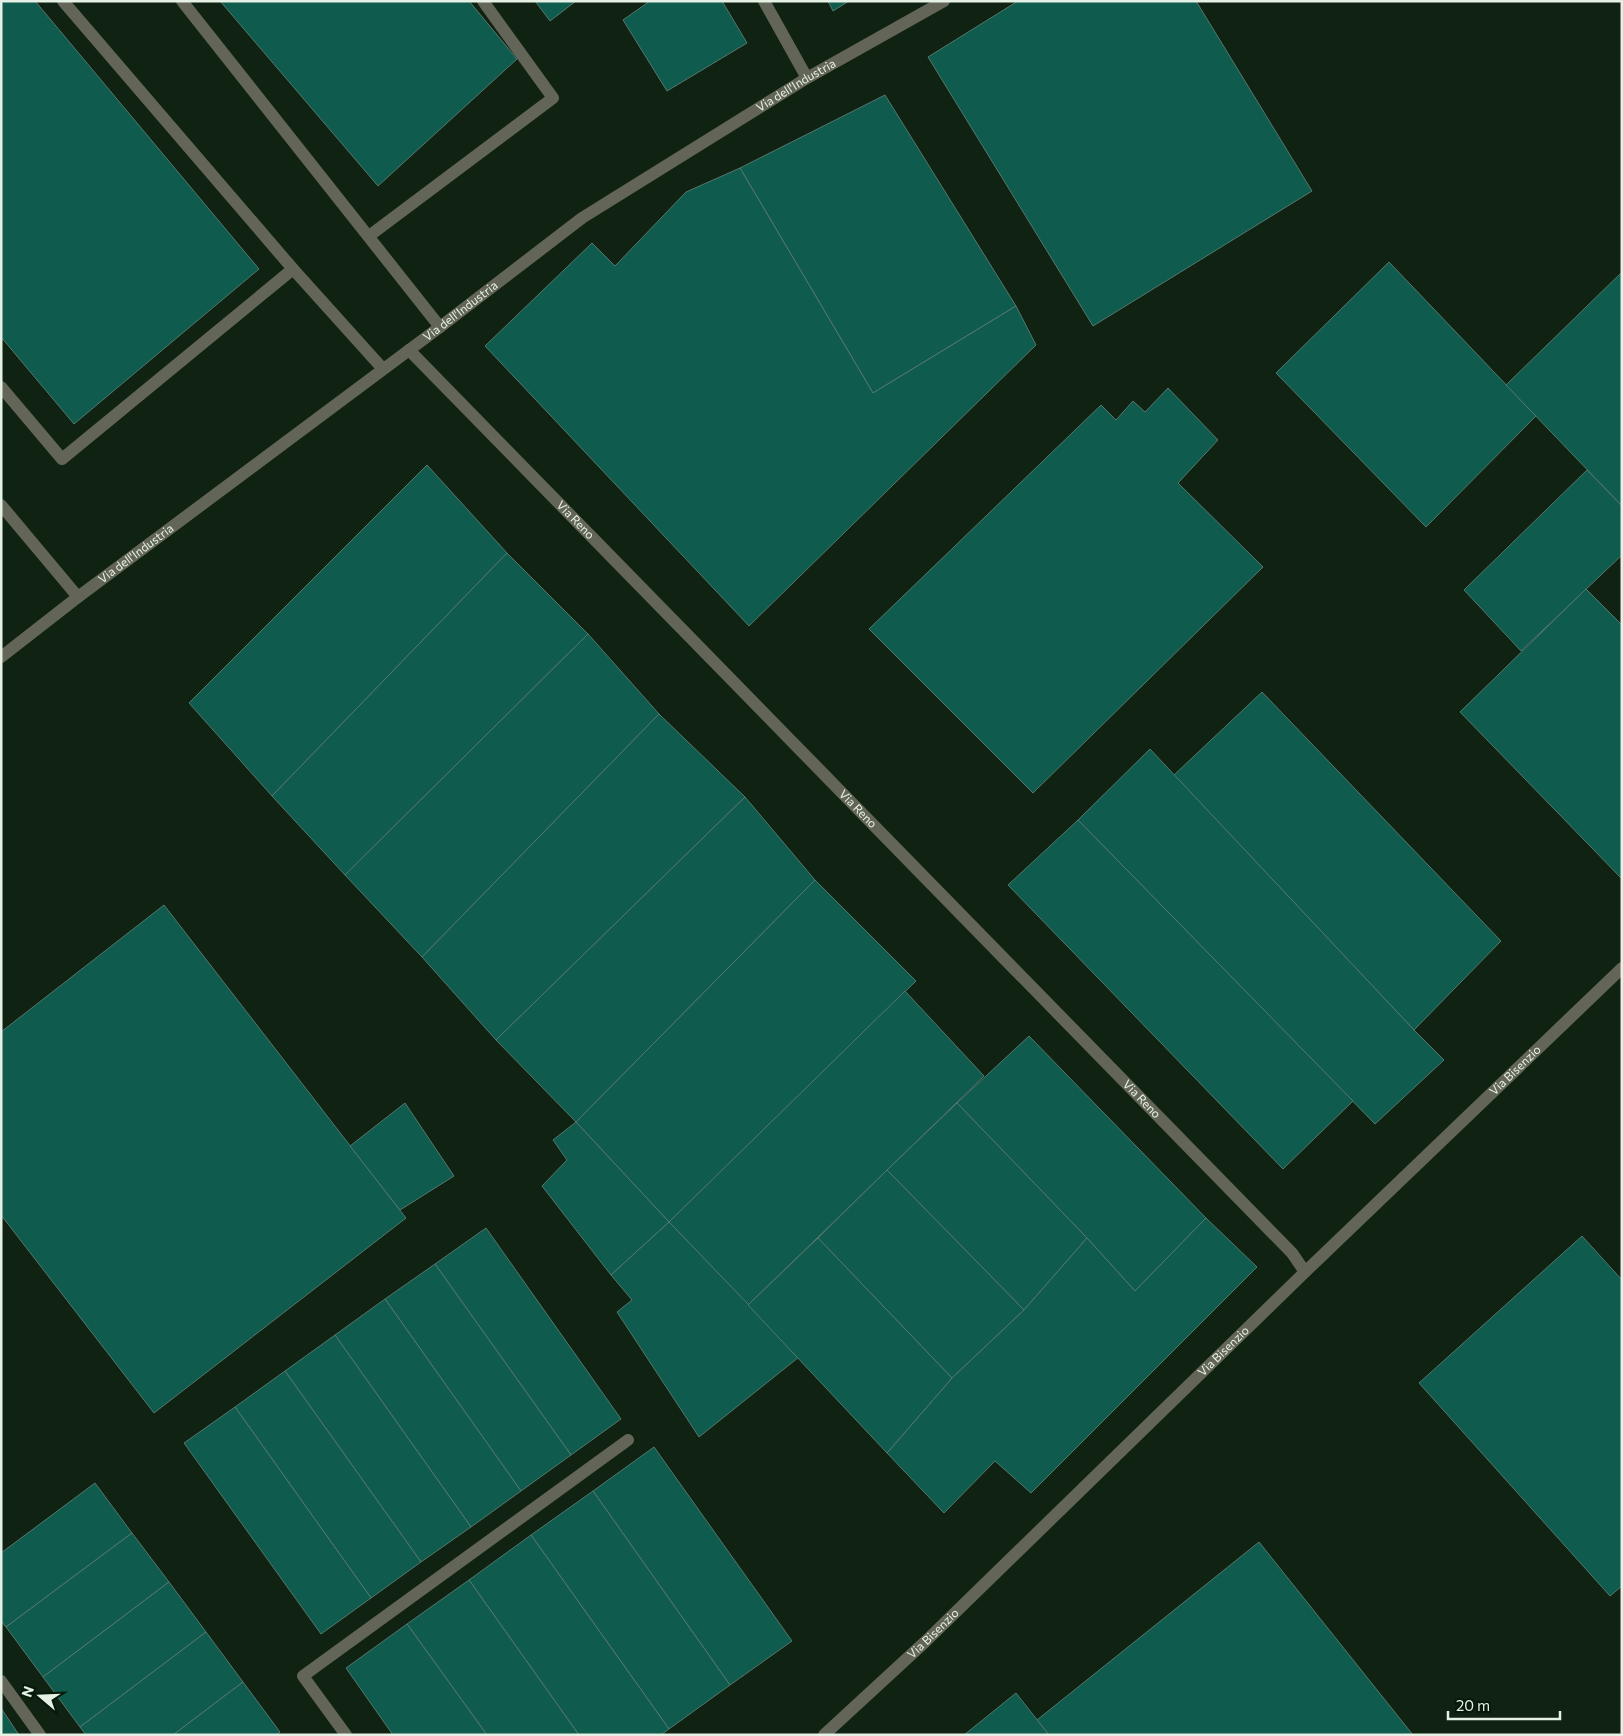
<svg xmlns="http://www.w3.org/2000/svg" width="1623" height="1736" font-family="Commissioner,sans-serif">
	<rect width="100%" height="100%" fill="#102211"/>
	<g fill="#0f5b4d" stroke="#56776e">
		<path d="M1,1h34l224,268 -185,155 -73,-87z"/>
		<path d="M220,1h249l48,58 -139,127z"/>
		<path d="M535,1h41l-26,20z"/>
		<path d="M650,1h72l25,42 -80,48 -44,-71z"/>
		<path d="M828,1h21l-16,10z"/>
		<path d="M1018,1h178l116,190 -219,135 -165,-269z"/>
		<path d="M885,95l131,211 -143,87 -133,-225z"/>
		<path d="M740,168l133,225 143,-87 20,39 -287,281 -264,-280 107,-103 23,23 71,-74z"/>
		<path d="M1389,262l147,154 -110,111 -150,-154z"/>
		<path d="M1622,272v234l-116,-121z"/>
		<path d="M1168,388l50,52 -40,43 85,84 -230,226 -164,-164 232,-224 15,15 17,-19 12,11z"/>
		<path d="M427,465l80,88 -235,243 -83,-93z"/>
		<path d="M1587,470l35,36v49l-101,96 -57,-61z"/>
		<path d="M507,553l81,81 -243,241 -73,-79z"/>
		<path d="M1586,589l36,36v254l-162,-167z"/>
		<path d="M588,634l71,80 -237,243 -77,-82z"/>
		<path d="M1262,692l239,249 -87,89 -240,-255z"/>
		<path d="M659,714l86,83 -249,243 -74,-83z"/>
		<path d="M1150,749l264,281 30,30 -69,64 -297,-304z"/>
		<path d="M745,797l70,83 -239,242 -80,-82z"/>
		<path d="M1078,820l275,281 -70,68 -275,-284z"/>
		<path d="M815,880l101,101 -247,241 -93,-100z"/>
		<path d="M164,905l242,313 -252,195 -153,-198v-183z"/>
		<path d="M905,991l79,85 -236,229 -79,-83z"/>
		<path d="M1029,1036l177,182 -71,73 -48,-53 -130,-135z"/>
		<path d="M405,1103l49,73 -54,34 -50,-64z"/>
		<path d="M957,1103l130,135 -63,72 -137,-140z"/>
		<path d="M576,1122l93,100 -58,53 -69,-89 25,-26 -14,-20z"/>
		<path d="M887,1170l137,140 -72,68 -134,-140z"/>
		<path d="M1206,1218l51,49 -226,226 -36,-32 -51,52 -57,-60 65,-75 72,-68 63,-72 48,53z"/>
		<path d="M669,1222l130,135 -100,80 -82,-125 15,-12 -21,-25z"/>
		<path d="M486,1228l135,191 -50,36 -136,-191z"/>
		<path d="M1582,1236l40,44v306l-12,10 -191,-213z"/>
		<path d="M818,1238l134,140 -65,75 -139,-148z"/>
		<path d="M435,1264l136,191 -50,36 -136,-192z"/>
		<path d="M385,1299l136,192 -50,36 -136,-192z"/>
		<path d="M335,1335l136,192 -50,35 -136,-191z"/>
		<path d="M285,1371l136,191 -50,36 -136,-191z"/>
		<path d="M235,1407l136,191 -50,36 -137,-191z"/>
		<path d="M654,1447l138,194 -62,44 -137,-194z"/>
		<path d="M95,1483l37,50 -126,94 -5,-6v-68z"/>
		<path d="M593,1491l137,194 -61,44 -138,-194z"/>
		<path d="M132,1533l37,49 -126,95 -37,-50z"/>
		<path d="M531,1535l138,194 -8,6h-82l-110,-155z"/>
		<path d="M1259,1542l154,193h-364l-12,-15z"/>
		<path d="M469,1580l110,155h-92l-80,-111z"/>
		<path d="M169,1582l37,50 -126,95 -37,-50z"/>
		<path d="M407,1624l80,111h-94l-47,-67z"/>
		<path d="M206,1632l37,50 -70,53h-87l-6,-8z"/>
		<path d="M243,1682l37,50 -4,3h-103z"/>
		<path d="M1016,1693l33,42h-85z"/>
		<path d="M1,1708l18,27h-18z"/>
	</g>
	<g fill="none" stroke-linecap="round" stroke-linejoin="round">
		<g stroke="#636559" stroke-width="12">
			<path d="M63,1l230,268 90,100"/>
			<path d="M182,1l258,326"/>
			<path d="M369,236l184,-138 -70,-97"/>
			<path d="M1,387l61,72 231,-190"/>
			<path d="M1,1681l39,54"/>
			<path d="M346,1735l-43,-59 325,-236"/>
		</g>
		<g stroke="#636559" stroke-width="12">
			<path d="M764,1l43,77"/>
			<path id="s1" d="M409,350l883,903 13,19"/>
			<path d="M1,505l77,92"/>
			<path id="s2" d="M1,657l77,-60 362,-270 142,-109 225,-140 137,-77"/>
			<path id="s3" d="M824,1735l102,-94 379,-369 317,-304"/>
		</g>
	</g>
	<g text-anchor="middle" stroke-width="4.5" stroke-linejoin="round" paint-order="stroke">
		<g font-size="12" fill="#e5f1e5" stroke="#071908">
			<text dy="4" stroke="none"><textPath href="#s2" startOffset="980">Via dell'Industria</textPath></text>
			<text dy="4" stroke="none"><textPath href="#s2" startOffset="575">Via dell'Industria</textPath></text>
			<text dy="4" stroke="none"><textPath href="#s1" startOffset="238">Via Reno</textPath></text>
			<text dy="4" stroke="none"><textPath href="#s2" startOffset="170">Via dell'Industria</textPath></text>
			<text dy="4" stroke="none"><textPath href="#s1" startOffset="642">Via Reno</textPath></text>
			<text dy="4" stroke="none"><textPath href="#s3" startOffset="959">Via Bisenzio</textPath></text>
			<text dy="4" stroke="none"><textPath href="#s1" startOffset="1048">Via Reno</textPath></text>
			<text dy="4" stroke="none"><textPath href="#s3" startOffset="554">Via Bisenzio</textPath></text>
			<text dy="4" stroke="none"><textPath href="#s3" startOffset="149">Via Bisenzio</textPath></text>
		</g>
	</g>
	<rect width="1623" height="1736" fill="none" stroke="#e5f1e5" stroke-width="5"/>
	<g transform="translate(40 1696) rotate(289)" stroke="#071908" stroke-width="4" paint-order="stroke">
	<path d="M0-4L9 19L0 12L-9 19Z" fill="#e5f1e5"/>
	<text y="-8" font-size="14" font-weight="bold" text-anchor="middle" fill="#e5f1e5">N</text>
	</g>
	<path d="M1448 1711v8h112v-8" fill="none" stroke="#e5f1e5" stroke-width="2.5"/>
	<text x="1456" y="1711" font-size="15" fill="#e5f1e5" stroke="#071908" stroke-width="4" paint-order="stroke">20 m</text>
</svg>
